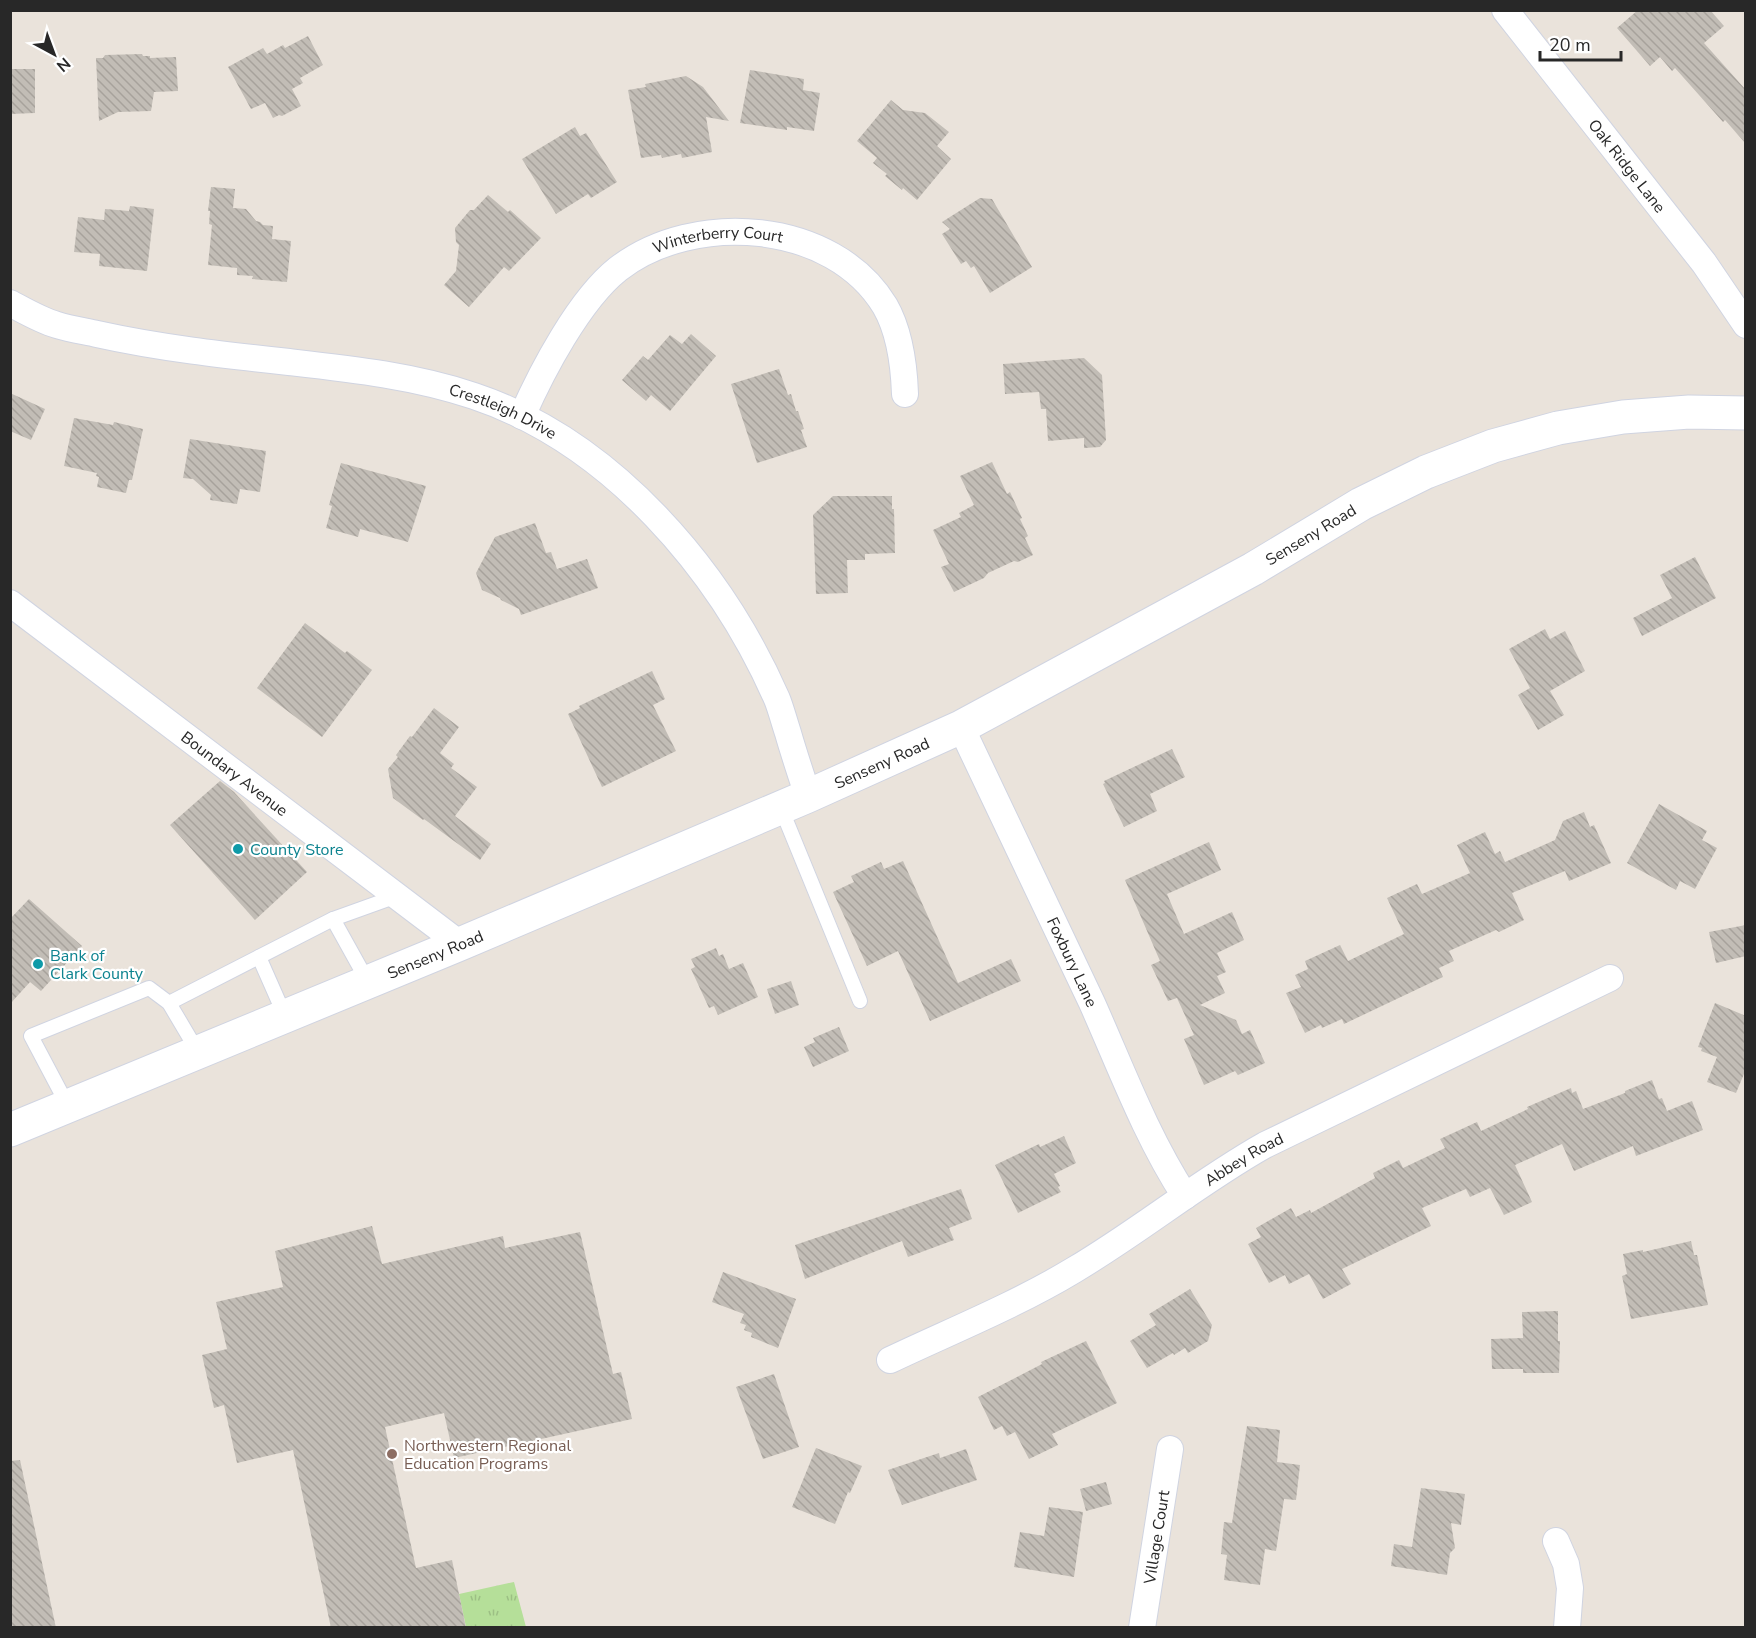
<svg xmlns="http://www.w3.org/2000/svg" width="1756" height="1638" font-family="'Nunito Sans',sans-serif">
	<defs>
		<pattern id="grass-tufts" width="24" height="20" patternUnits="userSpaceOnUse" patternTransform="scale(1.5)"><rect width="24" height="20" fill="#b5df99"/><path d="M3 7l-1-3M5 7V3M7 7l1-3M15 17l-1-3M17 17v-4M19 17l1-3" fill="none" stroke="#9cbf84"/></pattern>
		<pattern id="building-back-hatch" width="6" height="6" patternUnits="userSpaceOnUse" patternTransform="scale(1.5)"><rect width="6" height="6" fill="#c2bdb6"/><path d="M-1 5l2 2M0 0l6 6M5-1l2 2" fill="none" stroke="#a7a29c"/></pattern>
	</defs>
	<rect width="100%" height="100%" fill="#eae3db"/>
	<path fill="url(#grass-tufts)" d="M514,1582l12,45h-60l-7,-33z"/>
	<g fill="url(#building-back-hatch)">
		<path d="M1638,10h72l14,16 -20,17 42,47v54l-21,-24 -2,2 -48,-54 -3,3 -12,-14 -10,9 -33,-38z"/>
		<path d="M308,36l15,29 -23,13 3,5 -11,6 9,17 -19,10 -3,-1 -6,3 -8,-15 -14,6 -23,-42 35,-19 4,6 16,-9 2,3z"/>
		<path d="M142,54l1,2h7v2l26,-1 2,34 -24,1 -3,19 -33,1 -19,9 -3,-63h7l2,-3z"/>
		<path d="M10,69h25v44l-25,1z"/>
		<path d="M750,70l54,9 -1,11 17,3 -6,38 -27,-4v3l-47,-7z"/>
		<path d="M686,76l17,11 26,34 -23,-4 6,35 -30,6 -1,-4 -19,4 -1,-3 -20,3 -13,-68 18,-3 -1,-3z"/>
		<path d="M891,100l12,10 22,3 24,19 -12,14 14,13 -34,41 -14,-12 -1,2 -17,-14 2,-2 -14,-11 4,-5 -20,-17z"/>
		<path d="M575,127l5,9 6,-3 31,49 -26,16 -3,-4 -32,20 -34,-55z"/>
		<path d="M211,187l24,2 -2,19 13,1 10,12 4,1 3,3 10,1 -1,13 19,2 -4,41 -35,-3 1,-3 -16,-1v-7l-29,-3 4,-40 -3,-1 1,-13h-2z"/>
		<path d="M488,195l20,17 2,-2 31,28 -32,33 -5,-4 -35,40 -25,-22 12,-14 3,-26 -3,-3 -1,-14 15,-18h4z"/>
		<path d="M980,198l12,1 40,68 -42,26 -16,-27 -3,2 -5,-7 -5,3 -19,-30 8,-5 -8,-7z"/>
		<path d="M130,206l24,3 -7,62 -48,-5 1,-12 -26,-2 4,-35 26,3 1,-11 24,2z"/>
		<path d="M691,334l25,22 -46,55 -19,-16 -5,6 -24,-21 21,-24 5,4 22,-25 12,9z"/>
		<path d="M1084,358l18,17 4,65 -6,7 -16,1v-10l-36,3 -2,-32h-5l-2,-17 -34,2 -2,-30z"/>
		<path d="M779,369l9,26 3,-1 5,17h2l6,18 -3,1 6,17 -50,16 -26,-79z"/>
		<path d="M10,393l35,16 -14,31 -21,-9z"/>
		<path d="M74,418l39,7 1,-3 29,7 -11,51h-3l-3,13 -29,-6 2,-10 -3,-1 1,-3 -33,-7z"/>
		<path d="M190,439l76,12 -6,41 -20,-3 -3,15 -27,-4 1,-5 -18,-16 -10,-1z"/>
		<path d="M992,462l15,32 3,-2 12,26 -2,1 8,17 -3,2 8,17 -15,7 -4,-1 -26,12 -4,5 -30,14 -13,-25 8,-3 -16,-34 28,-13 -2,-4 15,-8 -14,-29z"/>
		<path d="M341,463l85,23 -18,56 -48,-13 -2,8 -32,-9 6,-22 -3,-1z"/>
		<path d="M833,496h59v13h2l1,44 -30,1v6h-18l1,33 -32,1 -3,-79z"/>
		<path d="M535,523l11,30 5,-1 6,17 30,-10 11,29 -77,27 -2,-6 -18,-9 -1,-2 -18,-8 -6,-17 19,-36z"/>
		<path d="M1695,557l21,41 -74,38 -9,-18 39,-20 -12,-23z"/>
		<path d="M305,623l40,30 2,-2 25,19 -50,67 -65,-49z"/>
		<path d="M1545,629l5,10 15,-8 20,40 -35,20 14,24 -26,15 -20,-35 12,-7 -21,-39z"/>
		<path d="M652,671l13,28 -12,6 23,46 -74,36 -34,-73 12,-6 -1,-2z"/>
		<path d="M434,708l25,19 -19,26 14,11 -3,4 26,19 -22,29 36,28 -11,16 -56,-41 -1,1 -30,-22 -5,-29 10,-12 -2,-2 14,-19 2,1z"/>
		<path d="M1172,749l13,28 -35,17 7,17 -33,16 -21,-43 2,-1 -1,-2z"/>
		<path d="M220,781l14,11 73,80 -52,48 -85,-95z"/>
		<path d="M1659,804l48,27 -5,9 15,8 -22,41 -15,-8 -4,9 -49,-27z"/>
		<path d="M1584,812l6,15 4,-2 17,38 -42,18 -4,-10 -53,22 12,27 -25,12 -3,-2 -47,21 5,10 -15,7 4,9 -99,47 -2,-5 -20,9 -1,-3 -16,8 -19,-40 15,-6 -6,-12 13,-6 -3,-8 35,-16 8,16 56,-27 -17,-36 30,-14 5,10 48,-21 -13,-28 28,-13 10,22 5,-3 5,11 50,-22 8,-19z"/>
		<path d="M1209,842l12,28 -54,24 17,40 48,-22 12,28 -27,13 9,19 -9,4 8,17 -25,12 36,15 6,14 8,-4 15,33 -27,12 -3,-4 -31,14 -20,-46 10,-4 -17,-37 -9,3 -17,-36 9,-4 -35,-81z"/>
		<path d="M903,861l55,122 53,-24 10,22 -91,40 -32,-70 -31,15 -34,-74 21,-10 -3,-6 30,-14 3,7z"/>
		<path d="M29,899l53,47 -41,45 -11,-9 -20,22v-85z"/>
		<path d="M1746,925v31l-30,7 -7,-31z"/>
		<path d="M716,948l3,8 4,-2 6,15 14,-6 15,34 -40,18 -4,-9 -5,2 -18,-39 4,-2 -4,-8z"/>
		<path d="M791,981l8,24 -24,9 -8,-25z"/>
		<path d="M1715,1003l31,13v53l-10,24 -29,-11 10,-25 -16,-6 1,-3 -4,-1z"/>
		<path d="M839,1027l10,24 -36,16 -9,-20 11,-5 -2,-4z"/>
		<path d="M1652,1080l7,19 3,-1 5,13 25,-10 11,29 -67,26 -3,-10 -59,25 -12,-27 -47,21 17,37 -28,13 -14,-27 -20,9 -4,-8 -44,19 9,18 -89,43 9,15 -28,15 -14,-25 -20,10 -4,-9 -16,8 -21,-39 13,-7 -5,-9 35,-20 5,9 14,-7 1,3 64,-35 -2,-5 26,-13 4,8 42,-20 -5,-9 37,-17 4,9 47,-22 -1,-2 44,-19 1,5 4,-2 7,18 42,-16v-2z"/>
		<path d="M1064,1136l12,27 -22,11 6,12 -2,1 3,5 -43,21 -23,-48 44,-21 1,3z"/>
		<path d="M961,1189l11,30 -23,9 5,12 -46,17 -6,-16 -97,38 -10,-34z"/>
		<path d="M372,1226l10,38 121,-28 2,12 75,-16 33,142 8,-2 11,47 -178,39 -10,-45 -59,14 31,141 36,-8 14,68h-135l-38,-178 -56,13 -13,-58 -10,3 -12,-53 25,-6 -11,-47 67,-15 -8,-36z"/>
		<path d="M1691,1241l3,14h3l11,50 -77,14 -9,-43 5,-2 -4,-20 20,-4v2z"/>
		<path d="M723,1272l73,27 -18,49 -27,-11 1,-4 -8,-3 2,-5 -6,-2 4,-9 -32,-12z"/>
		<path d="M1190,1289l22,36 -4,16 -20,12 -3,-5 -11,7 -1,-2 -26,15 -17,-27 26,-16 -7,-11z"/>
		<path d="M1558,1311v30h2l-1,32h-36v-4h-31l-1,-30 32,-1 -1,-26z"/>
		<path d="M1086,1341l31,62 -65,31 6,11 -29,14 -14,-27 -8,4 -5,-10 -8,4 -16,-33 64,-33 -1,-2z"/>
		<path d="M774,1374l25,73 -36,12 -27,-72z"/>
		<path d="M1247,1426l33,4 -3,32 23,3 -4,35 -12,-1 -8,52 -11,-2 -5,36 -36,-5 3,-25 -6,-1 3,-32 8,1z"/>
		<path d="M816,1448l46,18 -12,27 -2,-1 -13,32 -43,-17z"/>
		<path d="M966,1449l11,31 -75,25 -14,-35 51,-17 1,5z"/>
		<path d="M20,1460l36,168h-46v-167z"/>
		<path d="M1106,1482l6,22 -26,7 -6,-22z"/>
		<path d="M1421,1488l44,6 -4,31 -10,-2 4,25 -5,5 -3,22 -56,-9 3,-22 18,3z"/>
		<path d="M1049,1507l34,5 -9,65 -60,-10 6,-35 24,4z"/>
	</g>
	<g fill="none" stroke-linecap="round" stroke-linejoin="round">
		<g stroke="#d0d4e1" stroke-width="16">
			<g id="lane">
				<path d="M781,808l79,193"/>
				<path d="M333,919l35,63"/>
				<path d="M259,957l26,59"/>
				<path d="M169,1003l164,-84 64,-23"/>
				<path d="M68,1106l-37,-70 118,-48 20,15 29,49"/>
			</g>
		</g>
		<g stroke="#d0d4e1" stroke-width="28">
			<g id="street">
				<path id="s1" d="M1505,10l199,253 42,62"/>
				<path id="s2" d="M10,303c15,8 30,17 47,22 13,4 26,6 40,9 63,14 127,21 192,28 62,7 126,14 185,34 137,46 246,173 303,303 4,10 7,22 11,34 6,21 13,42 20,63"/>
				<path id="s3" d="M522,416c20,-45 57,-116 96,-147 76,-59 215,-49 267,37 15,26 19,59 20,88"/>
				<path id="s4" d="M10,603l450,341"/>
				<path id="s5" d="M961,727c43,92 88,184 131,276 29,65 54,133 93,193"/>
				<path id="s6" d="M890,1360c61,-29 126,-55 184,-90 66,-39 125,-88 191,-125l345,-167"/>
				<path d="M1556,1541l10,23 4,24 -3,40"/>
				<path id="s7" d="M1142,1628l28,-179"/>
			</g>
		</g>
		<g stroke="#d0d4e1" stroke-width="35">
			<g id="secondary">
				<path id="s8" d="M10,1130l450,-186 348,-148 153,-69 292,-158 108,-65 65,-32 67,-26 65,-18 65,-11 66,-5 57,1"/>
			</g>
		</g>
		<use href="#lane" stroke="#fff" stroke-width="14"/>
		<use href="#street" stroke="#fff" stroke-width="26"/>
		<use href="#secondary" stroke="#fff" stroke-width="33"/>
	</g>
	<g fill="#0f9aa8" stroke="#fff" stroke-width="2">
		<circle cx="238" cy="849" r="6"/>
		<circle cx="38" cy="964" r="6"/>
	</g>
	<circle fill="#8d6e63" stroke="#fff" stroke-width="2" cx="392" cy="1454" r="6"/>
	<g text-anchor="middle" stroke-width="4.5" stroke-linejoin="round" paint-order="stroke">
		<g font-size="16" fill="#282828" stroke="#fff">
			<text dy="6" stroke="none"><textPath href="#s1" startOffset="198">Oak Ridge Lane</textPath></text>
			<text dy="6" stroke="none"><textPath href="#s3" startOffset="284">Winterberry Court</textPath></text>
			<text dy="6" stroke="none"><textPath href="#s2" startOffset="508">Crestleigh Drive</textPath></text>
			<text dy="6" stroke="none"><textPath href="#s8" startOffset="1432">Senseny Road</textPath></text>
			<text dy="6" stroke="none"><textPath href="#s8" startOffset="946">Senseny Road</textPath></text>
			<text dy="6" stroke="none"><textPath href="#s4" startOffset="282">Boundary Avenue</textPath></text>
			<text dy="6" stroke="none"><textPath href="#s8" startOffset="460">Senseny Road</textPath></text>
			<text dy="6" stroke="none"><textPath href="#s5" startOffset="260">Foxbury Lane</textPath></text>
			<text dy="6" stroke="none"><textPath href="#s6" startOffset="408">Abbey Road</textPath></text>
			<text dy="6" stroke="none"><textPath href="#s7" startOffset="92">Village Court</textPath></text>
		</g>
		<g font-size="16" fill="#0d838f" stroke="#fff" text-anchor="start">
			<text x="250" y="855">County Store</text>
			<text x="50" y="961">Bank of<tspan x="50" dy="18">Clark County</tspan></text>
		</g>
		<g font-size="16" fill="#785e54" stroke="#fff" text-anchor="start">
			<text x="404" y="1451">Northwestern Regional<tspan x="404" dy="18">Education Programs</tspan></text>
		</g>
	</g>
	<rect width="1756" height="1638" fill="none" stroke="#282828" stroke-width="24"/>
	<g transform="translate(54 54) rotate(139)" stroke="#ffffff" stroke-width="4.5" paint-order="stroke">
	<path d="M0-4.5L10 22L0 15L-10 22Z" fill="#282828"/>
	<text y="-9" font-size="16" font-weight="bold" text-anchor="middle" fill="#282828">N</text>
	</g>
	<path d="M1540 51v9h81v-9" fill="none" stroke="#282828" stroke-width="3"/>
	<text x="1549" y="51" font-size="18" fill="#282828" stroke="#ffffff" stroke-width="4.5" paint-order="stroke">20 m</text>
</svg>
